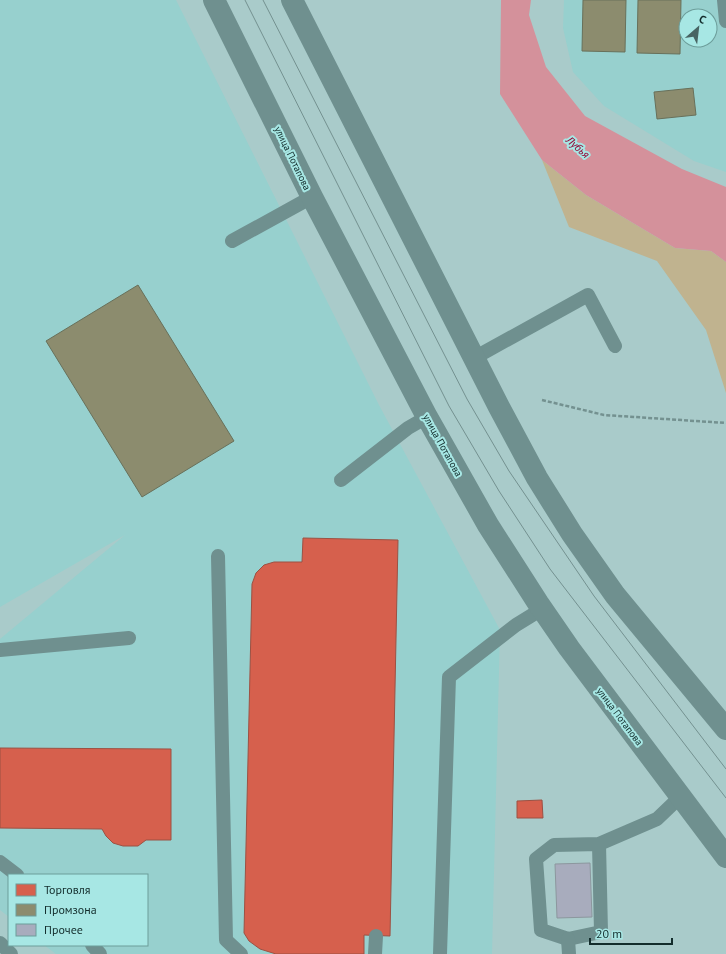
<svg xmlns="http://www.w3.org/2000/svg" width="726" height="954" font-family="'PT Sans',sans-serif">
	<rect width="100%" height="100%" fill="#a9cbca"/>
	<g fill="#97d0ce" fill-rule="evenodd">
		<path d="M0,0h176l203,405 121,225 -8,324h-436l-12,-9h103v-70h-138v42l-9,-7v-271l125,-104 -125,72z"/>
		<path d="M564,0h162v172l-32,-11 -90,-55 -31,-34 -10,-44zM686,16h24v24h-24z"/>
	</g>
	<path fill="#c0b38f" d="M542,160l44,35 89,53 36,3 15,11v131l-20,-63 -49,-69 -88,-34z"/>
	<path fill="#d4919b" d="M501,0h30l-2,15 17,52 39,49 97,53 44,18v75l-15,-11 -36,-3 -89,-53 -44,-35 -42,-66z"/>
	<g fill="#d6604d" stroke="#9c5143">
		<path d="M303,538l95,2 -8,396 -26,-1v19h-88l-16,-5 -11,-8 -5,-8 8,-349 4,-11 8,-8 10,-3h28z"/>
		<path d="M0,748l171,1v91h-25l-8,6h-15l-10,-3 -7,-7 -4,-7 -102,-1z"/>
		<path d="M542,800l1,18h-26v-17z"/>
	</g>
	<g fill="#8c8c6e" stroke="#68705a">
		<path d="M583,0h43l-1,52 -43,-1z"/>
		<path d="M638,0h43l-1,54 -43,-1z"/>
		<path d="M693,88l3,27 -39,4 -3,-27z"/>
		<path d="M138,285l96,156 -92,56 -96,-156z"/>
	</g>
	<path fill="#a8acbd" stroke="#8c979e" d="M590,863l2,54 -35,1 -2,-54z"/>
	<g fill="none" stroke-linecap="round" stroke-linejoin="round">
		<path stroke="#749190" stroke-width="2.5" stroke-dasharray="4 2" stroke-linecap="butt" d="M542,400l62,15 122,8"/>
		<g stroke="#6f908f" stroke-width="14">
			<path d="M724,0l2,21"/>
			<path d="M232,241l80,-44"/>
			<path d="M474,358l114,-63 27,51"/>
			<path d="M341,480l67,-52 19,-11"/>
			<path d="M218,556l8,384 15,14"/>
			<path d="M0,650l129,-12"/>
			<path d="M599,844l2,88 -33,7 -27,-9 -5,-71 18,-14 45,-1 58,-25 23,-22"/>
			<path d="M0,862l17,13"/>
			<path d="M568,939l1,15"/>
			<path d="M0,943l11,11"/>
			<path d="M92,945l8,9"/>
			<path d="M375,954l1,-18"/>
			<path d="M440,954l9,-277 67,-52 26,-16"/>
		</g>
		<g stroke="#6f908f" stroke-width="22">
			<path d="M214,0l98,197 115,220 61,108 50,78 31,45 157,209"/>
			<path d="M292,0l207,407 38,71 35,56 43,61 111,134"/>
		</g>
		<g stroke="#749190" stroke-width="1">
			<path d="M245,0l204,406 50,85 51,78 176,229"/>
			<path d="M263,0l204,399 42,72 85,125 132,173"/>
		</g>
	</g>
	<g text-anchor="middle" stroke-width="4" stroke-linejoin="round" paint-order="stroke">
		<g font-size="10" fill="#132d2c" stroke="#a7e7e4">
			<text transform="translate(293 158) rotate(64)" y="4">улица Потапова</text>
			<text transform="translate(443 445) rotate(61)" y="4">улица Потапова</text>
			<text transform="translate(620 716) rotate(53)" y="4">улица Потапова</text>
		</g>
		<g font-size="11" font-style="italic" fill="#940534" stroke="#a7e7e4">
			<text transform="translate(578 147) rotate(41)" y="4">Лубья</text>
		</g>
	</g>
	<rect x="8" y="874" width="140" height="72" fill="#a7e7e4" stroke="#6c9d9a"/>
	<rect x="16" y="884" width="20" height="12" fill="#d6604d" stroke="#6c9d9a"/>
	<text x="44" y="894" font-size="12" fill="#132d2c">Торговля</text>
	<rect x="16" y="904" width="20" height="12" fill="#8c8c6e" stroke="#6c9d9a"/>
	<text x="44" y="914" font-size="12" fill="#132d2c">Промзона</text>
	<rect x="16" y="924" width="20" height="12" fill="#a8acbd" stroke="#6c9d9a"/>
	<text x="44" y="934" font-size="12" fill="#132d2c">Прочее</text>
	<g transform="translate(698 28) rotate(28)"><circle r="19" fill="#a7e7e4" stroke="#6c9d9a"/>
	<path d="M0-3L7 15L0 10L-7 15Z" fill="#486463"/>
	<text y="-6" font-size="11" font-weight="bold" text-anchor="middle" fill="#132d2c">С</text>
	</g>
	<path d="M590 938v6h82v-6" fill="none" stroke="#132d2c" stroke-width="2"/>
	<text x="596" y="938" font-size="12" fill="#132d2c" stroke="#a7e7e4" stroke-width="3" paint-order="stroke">20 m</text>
</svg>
